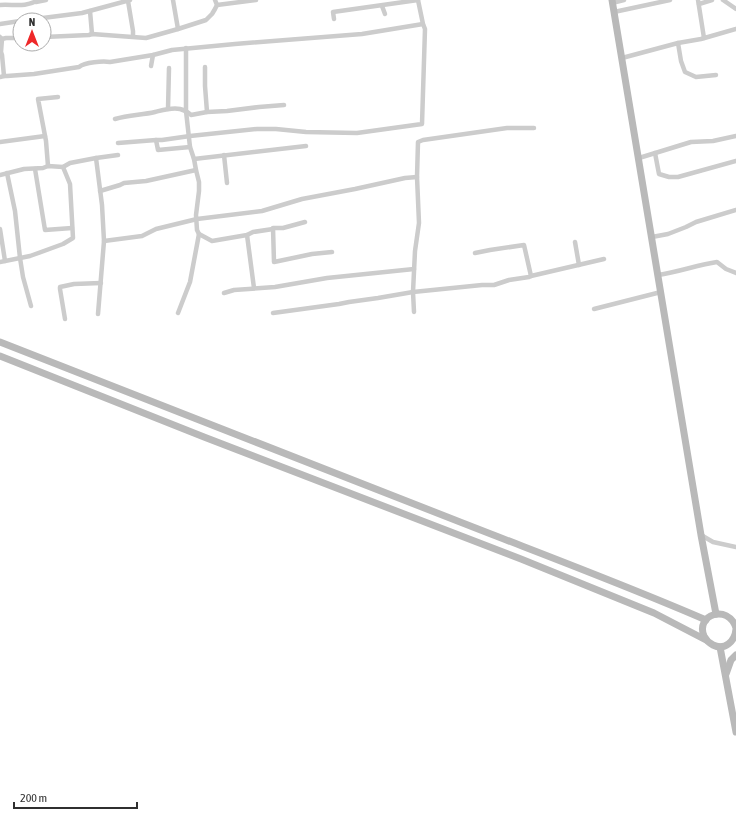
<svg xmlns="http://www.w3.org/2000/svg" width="736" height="822" font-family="'Asap Condensed',sans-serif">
	<rect width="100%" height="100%" fill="#fff"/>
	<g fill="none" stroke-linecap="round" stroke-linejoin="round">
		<g stroke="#ccc" stroke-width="4.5">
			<path d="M173,0l5,29"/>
			<path d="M698,0l6,38"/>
			<path d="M723,0l13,9"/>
			<path d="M128,1l5,30v5"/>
			<path d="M36,2l10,-2"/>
			<path d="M612,3l12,-3"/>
			<path d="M699,4l13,-4"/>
			<path d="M0,5c14,-1 25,3 38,-5"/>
			<path d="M217,5l39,-5"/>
			<path d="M382,6l3,8"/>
			<path d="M90,11l2,23"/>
			<path d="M614,12l56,-12"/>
			<path d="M334,19l-1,-7 85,-12"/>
			<path d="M27,20l55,-7 48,-13"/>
			<path d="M0,24l20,-3"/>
			<path d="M0,37l2,2 -1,13 1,3 2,21"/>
			<path d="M44,37l45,-2 3,-1 54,4 32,-9 28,-9 6,-6 3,-5 2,-4 -2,-5"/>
			<path d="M2,39l4,-1h14"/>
			<path d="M678,43l23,-4 35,-10"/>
			<path d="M622,58l56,-15 3,18 4,11 11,5 20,-2"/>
			<path d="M151,66l2,-11"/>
			<path d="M205,67v19l2,26"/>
			<path d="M0,77l4,-1h3l27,-2 45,-7c6,-5 24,-6 31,-5l43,-7 19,-5 63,-6 127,-10 61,-10"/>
			<path d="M168,109l1,-41"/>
			<path d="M115,119c14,-4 27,-4 40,-7 8,-2 17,-5 25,-3 4,1 8,3 11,6l16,-3 20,-1 32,-4 25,-2"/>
			<path d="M156,140l2,10 32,-3"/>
			<path d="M0,142l45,-6"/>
			<path d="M118,143l38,-3h6l28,-4 67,-7h19l30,3 51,1 65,-9 3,-95 -2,-5 -5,-24"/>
			<path d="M655,153l4,21 10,3h9l58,-16"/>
			<path d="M224,155l3,28"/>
			<path d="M96,158l6,47 2,36 -6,73"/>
			<path d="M639,158l52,-16 22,-1 23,-5"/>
			<path d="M194,159l112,-13"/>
			<path d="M48,166l-2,-25 -8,-42 20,-2"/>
			<path d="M35,169l10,61 27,-2"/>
			<path d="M7,173l8,38 5,47 3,19 8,29"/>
			<path d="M0,175l24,-6 19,-1 5,-2 15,1 7,-4 26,-5 22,-3"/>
			<path d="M100,191l20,-6 4,-2 22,-2 50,-11"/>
			<path d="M305,222l-22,6h-10l1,34 38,-8 20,-2"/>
			<path d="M0,229l5,32"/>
			<path d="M199,234l13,7 35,-6 6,-3 20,-3"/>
			<path d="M247,235l7,53"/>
			<path d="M652,237l16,-3 18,-7 10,-5 40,-12"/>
			<path d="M104,241l38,-5 14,-7 41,-10 65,-8 40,-12 53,-10 50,-11 12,-1"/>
			<path d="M575,242l4,23"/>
			<path d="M475,253l15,-3 34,-5 7,31"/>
			<path d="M0,262l30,-6 33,-12 10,-6 -3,-54 -7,-17"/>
			<path d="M658,275c21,-3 39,-10 59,-13l9,7 10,4"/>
			<path d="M224,293l10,-3 41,-3 52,-9 87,-9"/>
			<path d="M594,309l67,-17"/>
			<path d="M414,312l-1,-20 2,-41 4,-28 -2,-46 1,-35 5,-2 84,-12h27"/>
			<path d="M178,313l12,-31 9,-48 -2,-4 -1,-15 3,-24v-9l-3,-12 -2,-11 -4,-12 -4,-36v-63"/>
			<path d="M273,313l66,-9 10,-2 29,-4 35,-6 69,-7h12l15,-5 20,-3 2,-1 73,-17"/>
			<path d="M65,319l-5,-30v-2l14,-3 27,-1"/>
			<path d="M701,535l12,7 23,5"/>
		</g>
		<g stroke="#b9b9b9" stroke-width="7">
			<path d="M612,0l89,535 15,79"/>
			<path d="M0,342c151,60 303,119 455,178 84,33 168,64 251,100"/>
			<path d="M0,356l204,81 317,122 133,54 52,27"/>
			<path d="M736,628c-8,-25 -41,-13 -32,8 2,4 5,7 9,9 12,6 22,-4 23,-16"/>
			<path d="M720,647l16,85"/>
			<path d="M726,674l5,-14 5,-5"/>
		</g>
	</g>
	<g transform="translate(32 32)"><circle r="19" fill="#ffffff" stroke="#acacac"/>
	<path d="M0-3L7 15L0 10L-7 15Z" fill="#ee2829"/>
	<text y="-6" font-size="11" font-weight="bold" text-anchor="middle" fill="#2f2f2f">N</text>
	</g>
	<path d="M14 802v6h123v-6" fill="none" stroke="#2f2f2f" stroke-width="2"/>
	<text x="20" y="802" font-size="12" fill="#2f2f2f" stroke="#ffffff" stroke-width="3" paint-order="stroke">200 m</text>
</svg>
